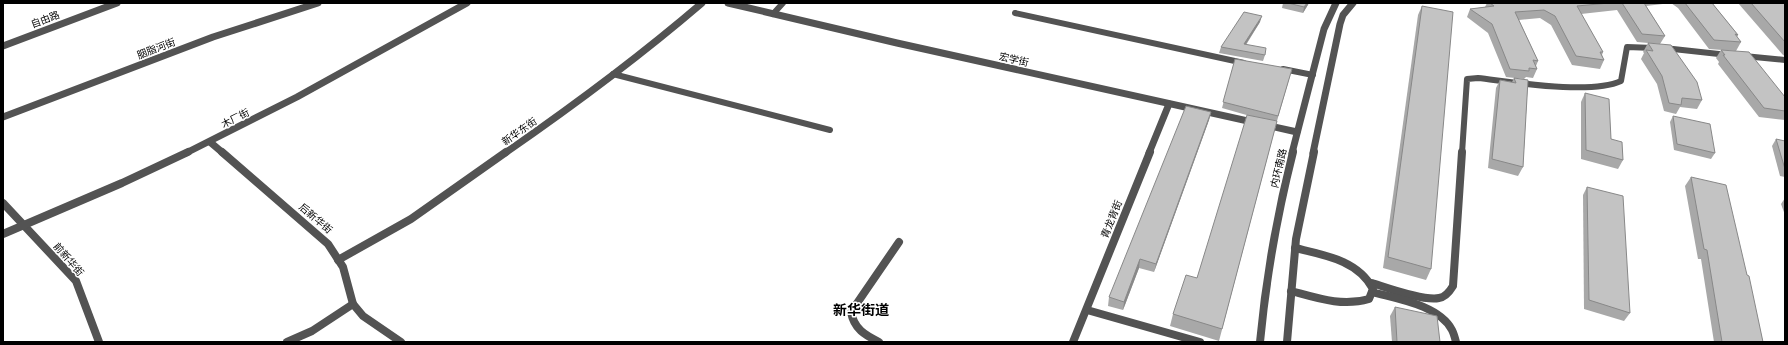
<svg xmlns="http://www.w3.org/2000/svg" width="1788" height="345" font-family="'Fira Sans Condensed','Noto Sans SC',sans-serif">
	<rect width="100%" height="100%" fill="#fff"/>
	<g fill="none" stroke-linecap="round" stroke-linejoin="round">
		<g stroke="#535353" stroke-width="6">
			<path d="M1015,13l229,50"/>
			<path d="M773,14l10,-11"/>
			<path d="M1664,48l64,7"/>
			<path d="M1744,56l41,4"/>
			<path d="M1283,69l30,6"/>
			<path d="M613,74l217,56"/>
			<path d="M1462,153l5,-74 11,-1c35,4 112,17 143,3l6,-34 27,1"/>
		</g>
		<g stroke="#535353" stroke-width="8">
			<path d="M1372,283c16,5 51,18 67,15 7,-1 11,-7 14,-12l9,-134"/>
			<path d="M1291,291c26,7 51,16 78,8l4,-10c-15,-29 -49,-34 -78,-41"/>
			<path d="M1372,292c25,7 67,13 80,38 2,4 3,8 4,12"/>
			<path d="M879,342c-14,-7 -25,-13 -28,-30l48,-70"/>
		</g>
		<g stroke="#535353" stroke-width="7">
			<path d="M728,3l169,40 400,89"/>
			<path d="M3,117l210,-80 105,-34"/>
			<path d="M210,142l13,11"/>
			<path d="M186,153l111,-56 170,-94"/>
			<path d="M505,153c68,-47 134,-96 197,-150"/>
			<path d="M1149,153l20,-49"/>
		</g>
		<g stroke="#535353" stroke-width="8">
			<path d="M222,152l106,92 15,23 10,37 10,12 38,26"/>
			<path d="M3,203l73,78 23,61"/>
			<path d="M3,234l119,-51 66,-31"/>
			<path d="M338,260l73,-41 95,-67"/>
			<path d="M1087,310l113,32"/>
			<path d="M287,342l25,-11 41,-27"/>
			<path d="M1073,342l77,-190"/>
		</g>
		<g stroke="#535353" stroke-width="7">
			<path d="M3,46l114,-43"/>
			<path d="M1292,153l32,-124 12,-26"/>
			<path d="M1313,153l27,-129 3,-9 10,-12"/>
		</g>
		<g stroke="#535353" stroke-width="8">
			<path d="M1260,342c6,-64 17,-127 33,-190"/>
			<path d="M1287,342l9,-103 18,-87"/>
		</g>
	</g>
	<g fill="#a8a8a8">
		<path d="M1283,3h26l-6,10 -21,-5z"/>
		<path d="M1487,3h225l26,32 -1,2 4,5 -5,9 -27,-2 -31,-41 -7,-5 -25,3 19,30 -5,8 -23,-2 -20,-32 -36,4 22,38 -1,3 2,5 -4,9 -28,-4 -21,-40 -11,-7 -21,2 19,41 -2,5 1,3 -4,9 -7,-1 -2,2 -18,-2 -18,-44 -21,-16 3,-8 15,-2z"/>
		<path d="M1738,3h47v53l-2,-1z"/>
		<path d="M1422,6l9,263 -5,11 -43,-12 35,-253z"/>
		<path d="M1260,22l-14,23 19,10 -2,6 -44,-8 2,-6z"/>
		<path d="M1648,43l54,57 -5,9 -17,-2 -4,7 -12,-3 -7,-27 -16,-25 3,-6 -1,-1z"/>
		<path d="M1721,50l64,47v23l-26,-3 -41,-53 1,-2 -3,-4z"/>
		<path d="M1235,59l57,10 -15,52 -58,220 -49,-15 3,-12 24,-36 53,-162 -28,-8z"/>
		<path d="M1514,78l14,2 -5,87 -5,9 -30,-8 8,-80 4,-8 12,2z"/>
		<path d="M1585,93l38,67 -5,9 -37,-10v-57z"/>
		<path d="M1211,112l-2,8 -55,152 -15,-4 -16,42 -15,-4 1,-9z"/>
		<path d="M1673,116l42,37 -4,6 -37,-9 -4,-28z"/>
		<path d="M1776,139l9,2v36l-5,-1 -8,-30z"/>
		<path d="M1691,177l56,98 16,67h-49l-13,-83h-3l-13,-73z"/>
		<path d="M1587,187l43,126 -6,8 -40,-12 -1,-114z"/>
		<path d="M1785,198v17l-4,-11z"/>
		<path d="M1395,307l45,35h-48l-2,-26z"/>
	</g>
	<g fill="#888">
		<path d="M1307,3h2l-6,10 1,-6z"/>
		<path d="M1262,16l-2,6 -18,28 2,-6z"/>
		<path d="M1211,112l-2,8 -55,152 2,-8z"/>
		<path d="M1140,259l-1,9 -16,42 1,-8z"/>
	</g>
	<g fill="#c3c3c3" stroke="#888">
		<path d="M1288,3h19l-3,4z"/>
		<path d="M1490,3h119l-32,3 26,46h-3l4,8 -28,-4 -21,-40 -11,-6 -29,2 23,49 -5,-1 4,9 -8,-1v3l-19,-2 -18,-45 -22,-15 24,-3z"/>
		<path d="M1622,3h22l21,33 -23,-2z"/>
		<path d="M1685,3h27l26,32 -3,-1 6,8 -27,-2z"/>
		<path d="M1751,3h34v39z"/>
		<path d="M1422,6l31,6 -22,257 -43,-12z"/>
		<path d="M1244,12l18,4 -18,28 22,4 -1,7 -44,-8z"/>
		<path d="M1648,43l23,2 26,37 5,18 -20,-2 -1,7 -12,-2 -7,-27 -16,-26 7,1z"/>
		<path d="M1721,50l28,2 36,45v14l-21,-3 -41,-53h2z"/>
		<path d="M1235,59l57,10 -14,47 -55,-14z"/>
		<path d="M1514,78l14,2 -5,87 -31,-8 8,-79 16,3z"/>
		<path d="M1585,93l24,6 2,40 11,3 1,18 -37,-10z"/>
		<path d="M1186,106l25,6 -55,152 -16,-5 -16,43 -15,-5z"/>
		<path d="M1247,115l30,6 -55,208 -49,-15 13,-39 11,3z"/>
		<path d="M1673,116l37,8 5,29 -38,-9z"/>
		<path d="M1776,139l9,2v28z"/>
		<path d="M1691,177l35,8 21,90 2,1 14,66h-41l-15,-92 -3,-1z"/>
		<path d="M1587,187l36,9 7,117 -41,-13z"/>
		<path d="M1395,307l42,9 3,26h-43z"/>
	</g>
	<g text-anchor="middle" stroke-width="3" stroke-linejoin="round" paint-order="stroke">
		<g font-size="10" fill="#000" stroke="#fff">
			<text transform="translate(45 19) rotate(-21)" y="4">自由路</text>
			<text transform="translate(156 48) rotate(-21)" y="4">胭脂河街</text>
			<text transform="translate(1014 59) rotate(13)" y="4">宏学街</text>
			<text transform="translate(235 118) rotate(-27)" y="4">木厂街</text>
			<text transform="translate(519 131) rotate(-35)" y="4">新华东街</text>
			<text transform="translate(1278 168) rotate(-77)" y="4">内环南路</text>
			<text transform="translate(316 218) rotate(41)" y="4">后新华街</text>
			<text transform="translate(1111 219) rotate(-68)" y="4">青龙背街</text>
			<text transform="translate(69 259) rotate(49)" y="4">前新华街</text>
		</g>
		<g font-size="14" font-weight="bold" fill="#000" stroke="#fff">
			<text x="861" y="315">新华街道</text>
		</g>
	</g>
	<rect width="1788" height="345" fill="none" stroke="#000000" stroke-width="8"/>
</svg>
